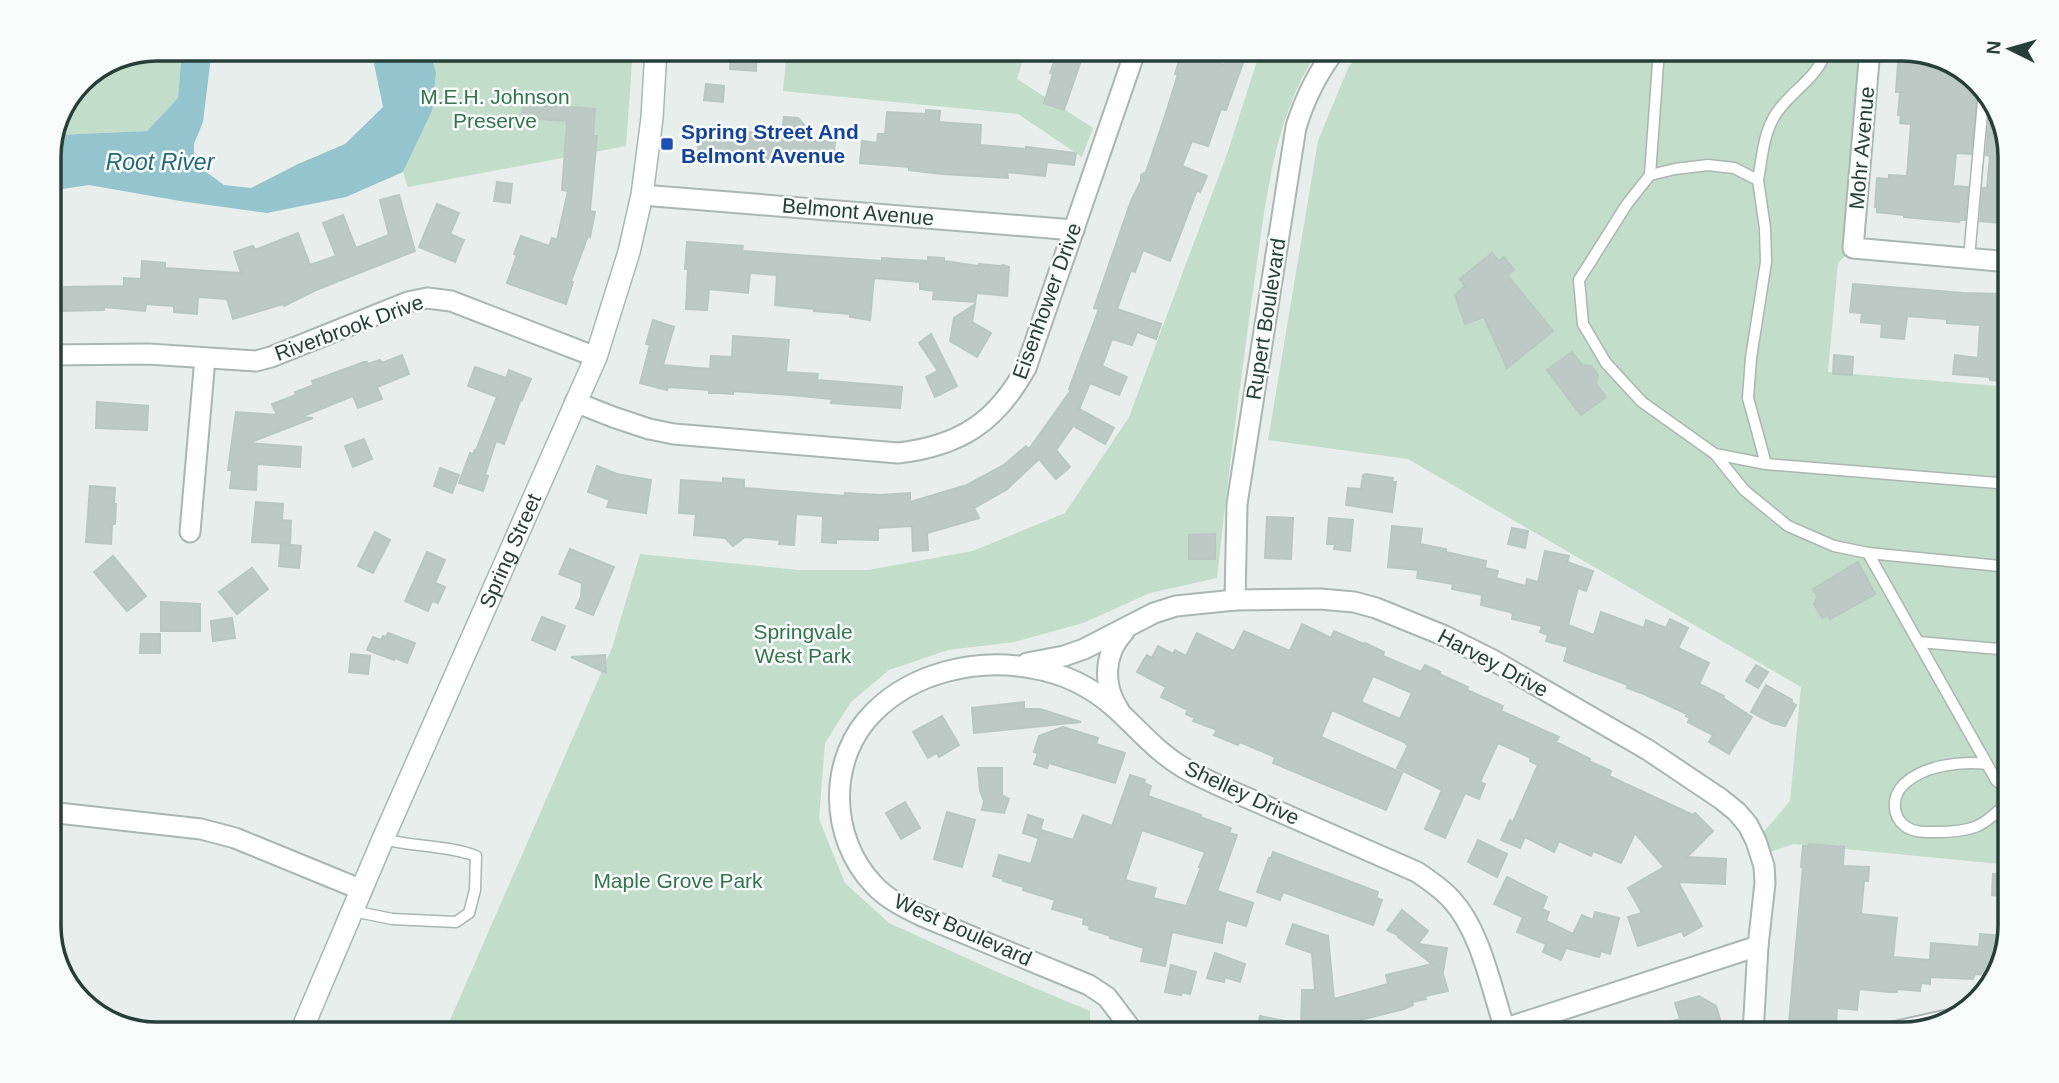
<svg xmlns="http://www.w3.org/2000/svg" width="2059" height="1083" font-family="Arial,sans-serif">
	<rect width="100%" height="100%" fill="#e7eeeb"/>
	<g fill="#c2ddc9">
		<path d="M157,49h11l13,13 -3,36 -31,33 -91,4 25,-55z"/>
		<path d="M429,49h204l-7,97 -218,41 -5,-15 29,-61 4,-38z"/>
		<path d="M787,49h239l-9,30 76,49 -11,29 -64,-43 -235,-23z"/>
		<path d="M1261,49h59c-49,66 -56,170 -68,249 -13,94 -25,187 -35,280l-67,15 -67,30 -69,19 -66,8 -59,20 -38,32 -26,41 -6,76 26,64 44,40 108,49 93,39v23h-646l168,-386 28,-94 159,16h69l105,-19 92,-38 64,-96 98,-263z"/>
		<path d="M1367,49h503l-17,199 -15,15 -10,109 182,15v478l-216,-21 -33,11 -5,-14 34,-40 11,-114 -393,-228 -140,-19 50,-299 31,-75z"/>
	</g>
	<path fill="#94c5ce" d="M168,49h44l-9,73 -9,22v19l30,22 27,3 47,-24 47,-20 38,-37 -12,-58h58l7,24 -4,38 -29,61 -57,25 -79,16 -87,-12 -91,-16 -40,6v-40l7,-16 91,-4 31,-33 3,-36z"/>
	<g fill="#bcc9c4" stroke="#b9c7c2" stroke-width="2" fill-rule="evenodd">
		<path d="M731,49h26l-1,22 -26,-2z"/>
		<path d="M1059,49h26l-21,61 -20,-7 9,-29 -3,-1z"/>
		<path d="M1899,49l51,11 28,25 -7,69 -15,-1 -3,33 15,1 -3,33h-5l-1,2 -55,-5v-2l-27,-3v-5h-2l2,-29 12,1v-4l18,1 4,-52 -11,-1 1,-8h-3l2,-23h-4z"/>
		<path d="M1182,51l42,14 4,-11 16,6 -18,50 -5,-1 -13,37 -16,-5 -10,25 25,10 -7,16 -3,-2 -27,71 -27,-11 -8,22 -4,-2 -14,39 44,15 -5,15 -19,-7 -5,13 -20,-6 -10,27 25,11 -8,18 -29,-12 -11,26 35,19 -9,16 -32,-18 -17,24 14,17 -14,12 -17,-20 -33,31 -32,18 5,10 -52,15 1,17 -15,1 -1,-25 -34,2v12l-42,-1v4l-14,-1 1,-26 -27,-2 -2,31 -15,-1 1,-4 -35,-3 -12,9 -8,-8 -31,-3 2,-21 -17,-1 2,-33 42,3v-5l21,2v8l100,8 1,-3 35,2 30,-2v9l57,-17 37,-20 22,-19 3,3 42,-59 -2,-1 30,-80 -5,-1 37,-107 10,-20v-6l5,-3 19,-56 13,-42h-3z"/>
		<path d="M706,84l18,2 -1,16 -19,-2z"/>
		<path d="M524,96l20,1v8l51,4 -2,27h4l-7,75 5,1 -5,25 -2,-1 -17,45 2,1 -7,22 -59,-21 10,-28 -3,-1 7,-18 28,10 3,-8 5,2 11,-49 -6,-1 5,-69 -45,-3z"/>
		<path d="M1991,97l17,49 -2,23h4l-1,22h-5l-3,32 -21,-2 3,-33h4l3,-32 -4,-1z"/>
		<path d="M926,110l14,1 -1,11 42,3 -1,20 46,4v-2l50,6 -2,12 -27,-3 -2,14 -38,-4 1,6 -66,-4 -33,-4v-3l-49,-4 2,-22 15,2 1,-9h7l2,-22 39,2z"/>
		<path d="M784,117l14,1 7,8 -2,14 32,2 -2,18 -45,-3v3l-31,-1 -59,-6 1,-21 35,2v-3l39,3 1,-4h8z"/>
		<path d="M497,182l15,2 -2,19 -16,-2z"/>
		<path d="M399,195l16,56 -99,39 -32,16 -1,-2 -50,15 -6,-20 -29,-2 -1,17 -23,-2v-6l-28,-2 -1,7 -41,-4v3l-42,1v-24l62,-1v-8l17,1 1,-18 23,2v5l76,5 -7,-21 19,-6 2,4 43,-17 12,32 26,-9 -13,-33 20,-8 13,33 33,-13 -9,-35z"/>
		<path d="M437,204l22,9 -9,21 14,6 -9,22 -36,-15z"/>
		<path d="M687,242l56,4 -1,5 140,10v-3l46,3v-4l16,1v3l34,5 1,-2 21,2 3,-1 6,2 -2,29 -30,-3 -2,9 -42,-3 1,-8 -14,-2v-7l-46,-4 -4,42 -20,-3v-3l-36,-3v-2l-39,-4 2,-30 -27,-2 -2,20 -39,-4 -2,21 -21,-1 2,-40h-3z"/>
		<path d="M1492,253l7,8 5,-4 10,13 -7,5 46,56 -46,37 -23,-51 -19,7 -10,-29 10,-9 -5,-7z"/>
		<path d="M1853,284l111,9 36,1v7h7l-5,61 7,1 -2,18 -17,-1v-3l-37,-3 2,-19 23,3 2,-33 -33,-2v-4l-40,-3 -3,23 -23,-2 1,-13 -21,-2 1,-9 -12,-1z"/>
		<path d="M975,304l-3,18 19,11 -14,24 -27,-16 4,-23z"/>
		<path d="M653,320l21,7 -11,38 47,4 1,-13 21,1 1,-21 56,4 -3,32 32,2 -1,6 85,7 -2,21 -69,-5 1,-4 -41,-4 -58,-4v3l-14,-1h-10v-3l-41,-3 -1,3 -27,-7 10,-38 -4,-1z"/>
		<path d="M931,334l26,52 -22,11 -9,-20 12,-6 -19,-28z"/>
		<path d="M1572,352l10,13 9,1 7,9 -2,9 10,13 -25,18 -34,-45z"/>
		<path d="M402,355l7,19 -32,13 5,12 -24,9 -5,-12 -52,21 12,1 -64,25 52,4 -1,20 -43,-3 -1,26 -26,-2 2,-18h-4l8,-58 41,3 -5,-11 24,-9 -1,-3 19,-7 -2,-4 52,-19h3l1,2 12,-4 2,3z"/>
		<path d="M1834,355l19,2 -1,18 -19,-1z"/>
		<path d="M475,367l31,11 3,-8 22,9 -9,21 -1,-1 -17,45 -8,-3 -11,34 3,1 -5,15 -24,-8 11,-30 3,1 2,-4h1l21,-53 -29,-11z"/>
		<path d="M97,402l51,4 -1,24 -51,-2z"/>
		<path d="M364,439l8,20 -19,8 -8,-21z"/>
		<path d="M597,466l20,8 34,6 -5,33 -39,-6 3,-7 -22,-8z"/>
		<path d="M440,468l19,7 -7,18 -18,-7z"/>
		<path d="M1366,474l27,4 -1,4h4l-4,30 -46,-7 2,-17 13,1 2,-14z"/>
		<path d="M90,486l25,2 -1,16h2l-1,20h-3l-1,20 -25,-2z"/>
		<path d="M256,502l27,2 -1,16 9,1 -1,23 -38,-2z"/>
		<path d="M1267,517l26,1 -2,41 -26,-1z"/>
		<path d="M1329,518l24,2 -3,31 -16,-2 1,-5h-8z"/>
		<path d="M1392,526l30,3 -2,15 26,5v3l40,9 -1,7 13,3 -2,7 30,8 1,-7 11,3 7,-31 24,5 -2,6 26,9 -7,20 -8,-3 -10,37 26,10 7,-23 43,16 2,-8 20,8 4,-9 18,9 -10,20 31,15 -10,21 25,12 -1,2 29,19 -23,37 -20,-12 4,-7 -25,-13 2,-4 -4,-2 1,-2 -43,-20 -17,-6 1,-3 -64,-24 4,-14 -22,-6 2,-6 -8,-3 2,-6 -30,-7 1,-5 -3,-2 -29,-7 1,-10 -30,-6 1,-5 -36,-6 1,-8 -30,-3z"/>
		<path d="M1512,528l16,3 -3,17 -17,-4z"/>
		<path d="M375,532l15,8 -17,33 -15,-7z"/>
		<path d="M1215,534v25h-26v-24z"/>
		<path d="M281,544l20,2 -2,22 -20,-2z"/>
		<path d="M570,549l44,18 -21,48 -17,-7 5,-11 1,-14 -23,-9z"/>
		<path d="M427,552l18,8 -10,23 10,4 -7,16 -6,-2 -4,10 -23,-10z"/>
		<path d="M113,556l33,40 -19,15 -33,-39z"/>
		<path d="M1858,562l17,32 -45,25 -2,-4 -6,3 -8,-14 2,-1 -1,-3 3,-2 -5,-9z"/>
		<path d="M252,568l16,21 -31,25 -18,-22z"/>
		<path d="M161,602l39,2v27h-39z"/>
		<path d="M542,617l23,9 -10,24 -23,-10z"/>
		<path d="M232,618l3,20 -22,3 -2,-20z"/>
		<path d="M1302,624l29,14 3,-7 30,13 1,-1 19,9 -1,4 38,16 4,-7 15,7 -1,2 29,13 -1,3 36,16 -2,5 58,26 -3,5 34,17 -1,2 22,10 -2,5 84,39 2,-2 18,18 -26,26 39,2 -1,25 -47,-2 24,44 -18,10 -2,-5 -44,15 -10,-29 14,-4 -14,-25 36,-21 -29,-34 -14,30 -28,-12 -2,5 -32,-15 -5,11 -29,-15 -5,11 -19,-8 9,-20 3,2 25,-57 -8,-4 1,-3 -33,-15 -18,39 5,2 -6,15 -14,-6 -20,45 -20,-9 17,-39 -45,-22 11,-22 -2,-2v-1l-74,-33 -11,27 81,36 -16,37 -113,-47 2,-6 -35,-15 -2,3 -24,-10 3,-5 -24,-9 2,-3 -9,-4 2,-4 -27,-13 5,-10 -29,-15 6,-11 4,-6 5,3 6,-12 15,8 2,-4 11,6 11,-23 37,18 10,-20 46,20zM1373,676l39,17 -12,26 -39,-17z"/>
		<path d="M388,633l27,10 -8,20 -12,-5 -1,2 -27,-10 6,-13 8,3 2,-4 3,1z"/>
		<path d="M141,634h19v19h-20z"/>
		<path d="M351,654l19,2 -2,18 -19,-2z"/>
		<path d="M605,655l1,18 -35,-16z"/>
		<path d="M1756,665l12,7 -10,16 -12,-7z"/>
		<path d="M1766,685l26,15 -1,2 5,3 -11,21 -13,-3 -21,-11z"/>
		<path d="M1024,702v7h16l41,13 -107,11 -2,-25z"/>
		<path d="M942,716l17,29 -20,12 -2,-4 -9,5 -15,-26z"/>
		<path d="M1063,727l35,11 -2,6 29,9 -10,30 -66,-20 -2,5 -13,-4 4,-11 -4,-1 5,-16z"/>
		<path d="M978,768h24v27l7,4 -5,14 -22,-3 2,-9 -4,-10z"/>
		<path d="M1130,775l15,5 -1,3 7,3 -3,10 53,19 -1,2 31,11 -2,5 8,2 -20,56 36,12 -7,23 -20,-6 -4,23 -50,-11 -7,34 -24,-5 3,-13 -34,-10 1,-2 -22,-7 1,-3 -7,-2 1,-6 -32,-9 3,-9 -32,-10 1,-3 -21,-6v-2l-10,-3 6,-21 32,9 10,-34 32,10 10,-25 29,11zM1142,830l63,22 -6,15h2l-15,39 -33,-8 3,-10 -31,-8z"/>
		<path d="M905,802l15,26 -19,11 -15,-26z"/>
		<path d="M947,812l28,8 -13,47 -28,-8z"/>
		<path d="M1028,815l15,5 -5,18 -15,-5z"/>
		<path d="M1478,840l29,14 -10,23 -29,-15z"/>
		<path d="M1809,844l35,3 -1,19 26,1 -1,14h-4l-3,33 36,4 -4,39 37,3 1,-17 48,4 1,-13 28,2 -9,38 -2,2 -22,-2 -2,5 -43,-2v7l-9,-1 -1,8 -23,-2v3h-9l-29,-3 -2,21 -20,-2 -1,15 -8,-1 -1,2h-7v2l-12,-1v5l-16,-1 1,-6h-4l14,-156h-2l2,-21h6z"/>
		<path d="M1273,852l105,40 -2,6 6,2 -9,25 -90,-33 -3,8 -23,-8 12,-34h2z"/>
		<path d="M1993,874l17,1v22l-18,-2z"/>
		<path d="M1507,877l40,20 -5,12 7,3 -3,9 27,13 9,-19 11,5 2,-8 24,6 -9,36 -9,-3 -2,6 -33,-9 -5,12 -18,-8 3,-8 -29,-12 6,-15 -29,-13z"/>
		<path d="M1402,910l26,21 -10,13 29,4 -4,24 -1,-1 6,20 -23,5 1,3 -14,3 1,3 -9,4 -76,19v2h-27l1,-40h13l-3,-37 -26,-9 7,-20 35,12 6,63 54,-15 -2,-9 46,-11 -34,-27v-2l-11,-5z"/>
		<path d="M1215,953l30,11 -5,18 -15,-5 -1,5 -17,-4z"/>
		<path d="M1171,965l25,7 -6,22 -8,-2 -1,3 -16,-3z"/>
		<path d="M1699,996l17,10 6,20 -28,8h-51v-5l37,-10 -5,-16z"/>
		<path d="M1260,1016l30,6 -3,12h-30z"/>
	</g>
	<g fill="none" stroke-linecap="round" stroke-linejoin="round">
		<g stroke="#aab6b2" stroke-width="13">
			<g id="lane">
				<path d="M1650,175l9,-126"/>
				<path d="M1758,180c4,-21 5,-44 16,-63 14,-25 46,-39 52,-68"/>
				<path d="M1969,258l15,-168"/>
				<path d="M1715,454l51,10 -18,-66 3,-40 15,-96 -1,-34 -7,-48 -24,-12 -26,-3 -33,4 -25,6 -23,29 -48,76 4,44 23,39 36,39 73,52 29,36 44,36 46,20 34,7 128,227 14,13"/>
				<path d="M1766,464l244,20"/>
				<path d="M1868,553l142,14"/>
				<path d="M1919,642l91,8"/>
				<path d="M1987,764c-26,-3 -63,1 -83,20 -12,12 -13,31 1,42 9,7 21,6 32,6 11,0 27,-1 38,-5 14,-5 22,-17 35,-25"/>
				<path d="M353,911l39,8 64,3 13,-9 6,-23 1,-34c-30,-11 -62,-9 -93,-17"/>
			</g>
		</g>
		<g stroke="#aab6b2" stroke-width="23">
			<g id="street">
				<path d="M1870,49l-17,199 157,14"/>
				<path d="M642,195l432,35"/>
				<path d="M49,355l99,-1 108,7 15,-4 137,-55 19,-4 24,3 145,56"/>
				<path d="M575,402l38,15 36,12 25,5 224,19c62,-7 98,-31 128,-85l110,-319"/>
				<path d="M190,532l15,-174"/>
				<path d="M1235,600l2,-96 59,-377c9,-29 21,-54 40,-78"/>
				<path d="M1027,663l37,-7 20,-7 70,-36 22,-7 59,-6 85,-1 34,3 22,6 69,28 46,23 157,91 73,49 16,13 11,13 8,16 8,25 1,17 -7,63 -5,88"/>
				<path d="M1119,710c-17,-25 -15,-57 5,-78"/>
				<path d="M49,812l152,17 34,9 127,52"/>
				<path d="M1135,1034l-28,-37 -18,-12 -167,-69c-17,-8 -35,-17 -48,-31 -45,-47 -47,-127 0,-173 40,-40 103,-54 157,-44 32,5 62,20 85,41 22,20 42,44 68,59 26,15 55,26 82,38 50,22 100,44 151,66 12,8 24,16 34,27 30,32 40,89 54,130"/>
				<path d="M1488,1034l270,-88"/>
				<path d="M1884,1034l72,-16"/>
			</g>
		</g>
		<g stroke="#a6b9b2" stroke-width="24">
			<g id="secondary">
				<path id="s1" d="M300,1034l83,-195 213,-482 33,-105 13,-57 10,-77 4,-69"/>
			</g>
		</g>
		<use href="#lane" stroke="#fff" stroke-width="10"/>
		<use href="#street" stroke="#fff" stroke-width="19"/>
		<use href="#secondary" stroke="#fff" stroke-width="21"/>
	</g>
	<rect fill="#1a4fb4" stroke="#f7fbf9" stroke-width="2.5" x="660" y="137" width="14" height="14" rx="3.5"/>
	<g text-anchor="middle" stroke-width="5" stroke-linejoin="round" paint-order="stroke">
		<g font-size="21" fill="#34734c" stroke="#f7fbf9">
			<text x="495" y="104">M.E.H. Johnson<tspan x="495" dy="24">Preserve</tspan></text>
			<text x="803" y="639">Springvale<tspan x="803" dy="24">West Park</tspan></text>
			<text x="678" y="888">Maple Grove Park</text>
		</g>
		<g font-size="21" font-weight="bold" fill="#164399" stroke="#f7fbf9" text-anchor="start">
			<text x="681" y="139">Spring Street And<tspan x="681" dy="24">Belmont Avenue</tspan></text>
		</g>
		<g font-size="21" fill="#273f38" stroke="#f7fbf9">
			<text transform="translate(1862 148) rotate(-85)" y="7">Mohr Avenue</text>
			<text transform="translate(858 212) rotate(5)" y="7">Belmont Avenue</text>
			<text transform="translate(1047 301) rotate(-70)" y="7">Eisenhower Drive</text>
			<text transform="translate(1266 319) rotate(-81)" y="7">Rupert Boulevard</text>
			<text transform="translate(349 328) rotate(-20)" y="7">Riverbrook Drive</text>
			<text dy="7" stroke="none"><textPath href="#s1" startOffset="527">Spring Street</textPath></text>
			<text transform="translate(1493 663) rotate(28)" y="7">Harvey Drive</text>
			<text transform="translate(1242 793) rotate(25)" y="7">Shelley Drive</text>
			<text transform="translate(963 930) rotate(24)" y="7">West Boulevard</text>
		</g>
		<g font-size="23" font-style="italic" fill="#256977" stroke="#f7fbf9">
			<text x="160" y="170">Root River</text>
		</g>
	</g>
	<path d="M0 0H2059V1083H0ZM157 61H1902A96 96 0 0 1 1998 157V926A96 96 0 0 1 1902 1022H157A96 96 0 0 1 61 926V157A96 96 0 0 1 157 61Z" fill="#f7fbf9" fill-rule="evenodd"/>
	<path fill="none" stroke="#273f38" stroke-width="3.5" d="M157 61H1902A96 96 0 0 1 1998 157V926A96 96 0 0 1 1902 1022H157A96 96 0 0 1 61 926V157A96 96 0 0 1 157 61Z"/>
	<g transform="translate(2010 49) rotate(275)" stroke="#f7fbf9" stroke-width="5" paint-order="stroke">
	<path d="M0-5L12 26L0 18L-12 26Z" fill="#273f38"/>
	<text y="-10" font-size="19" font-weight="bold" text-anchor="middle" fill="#273f38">N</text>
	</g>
</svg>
